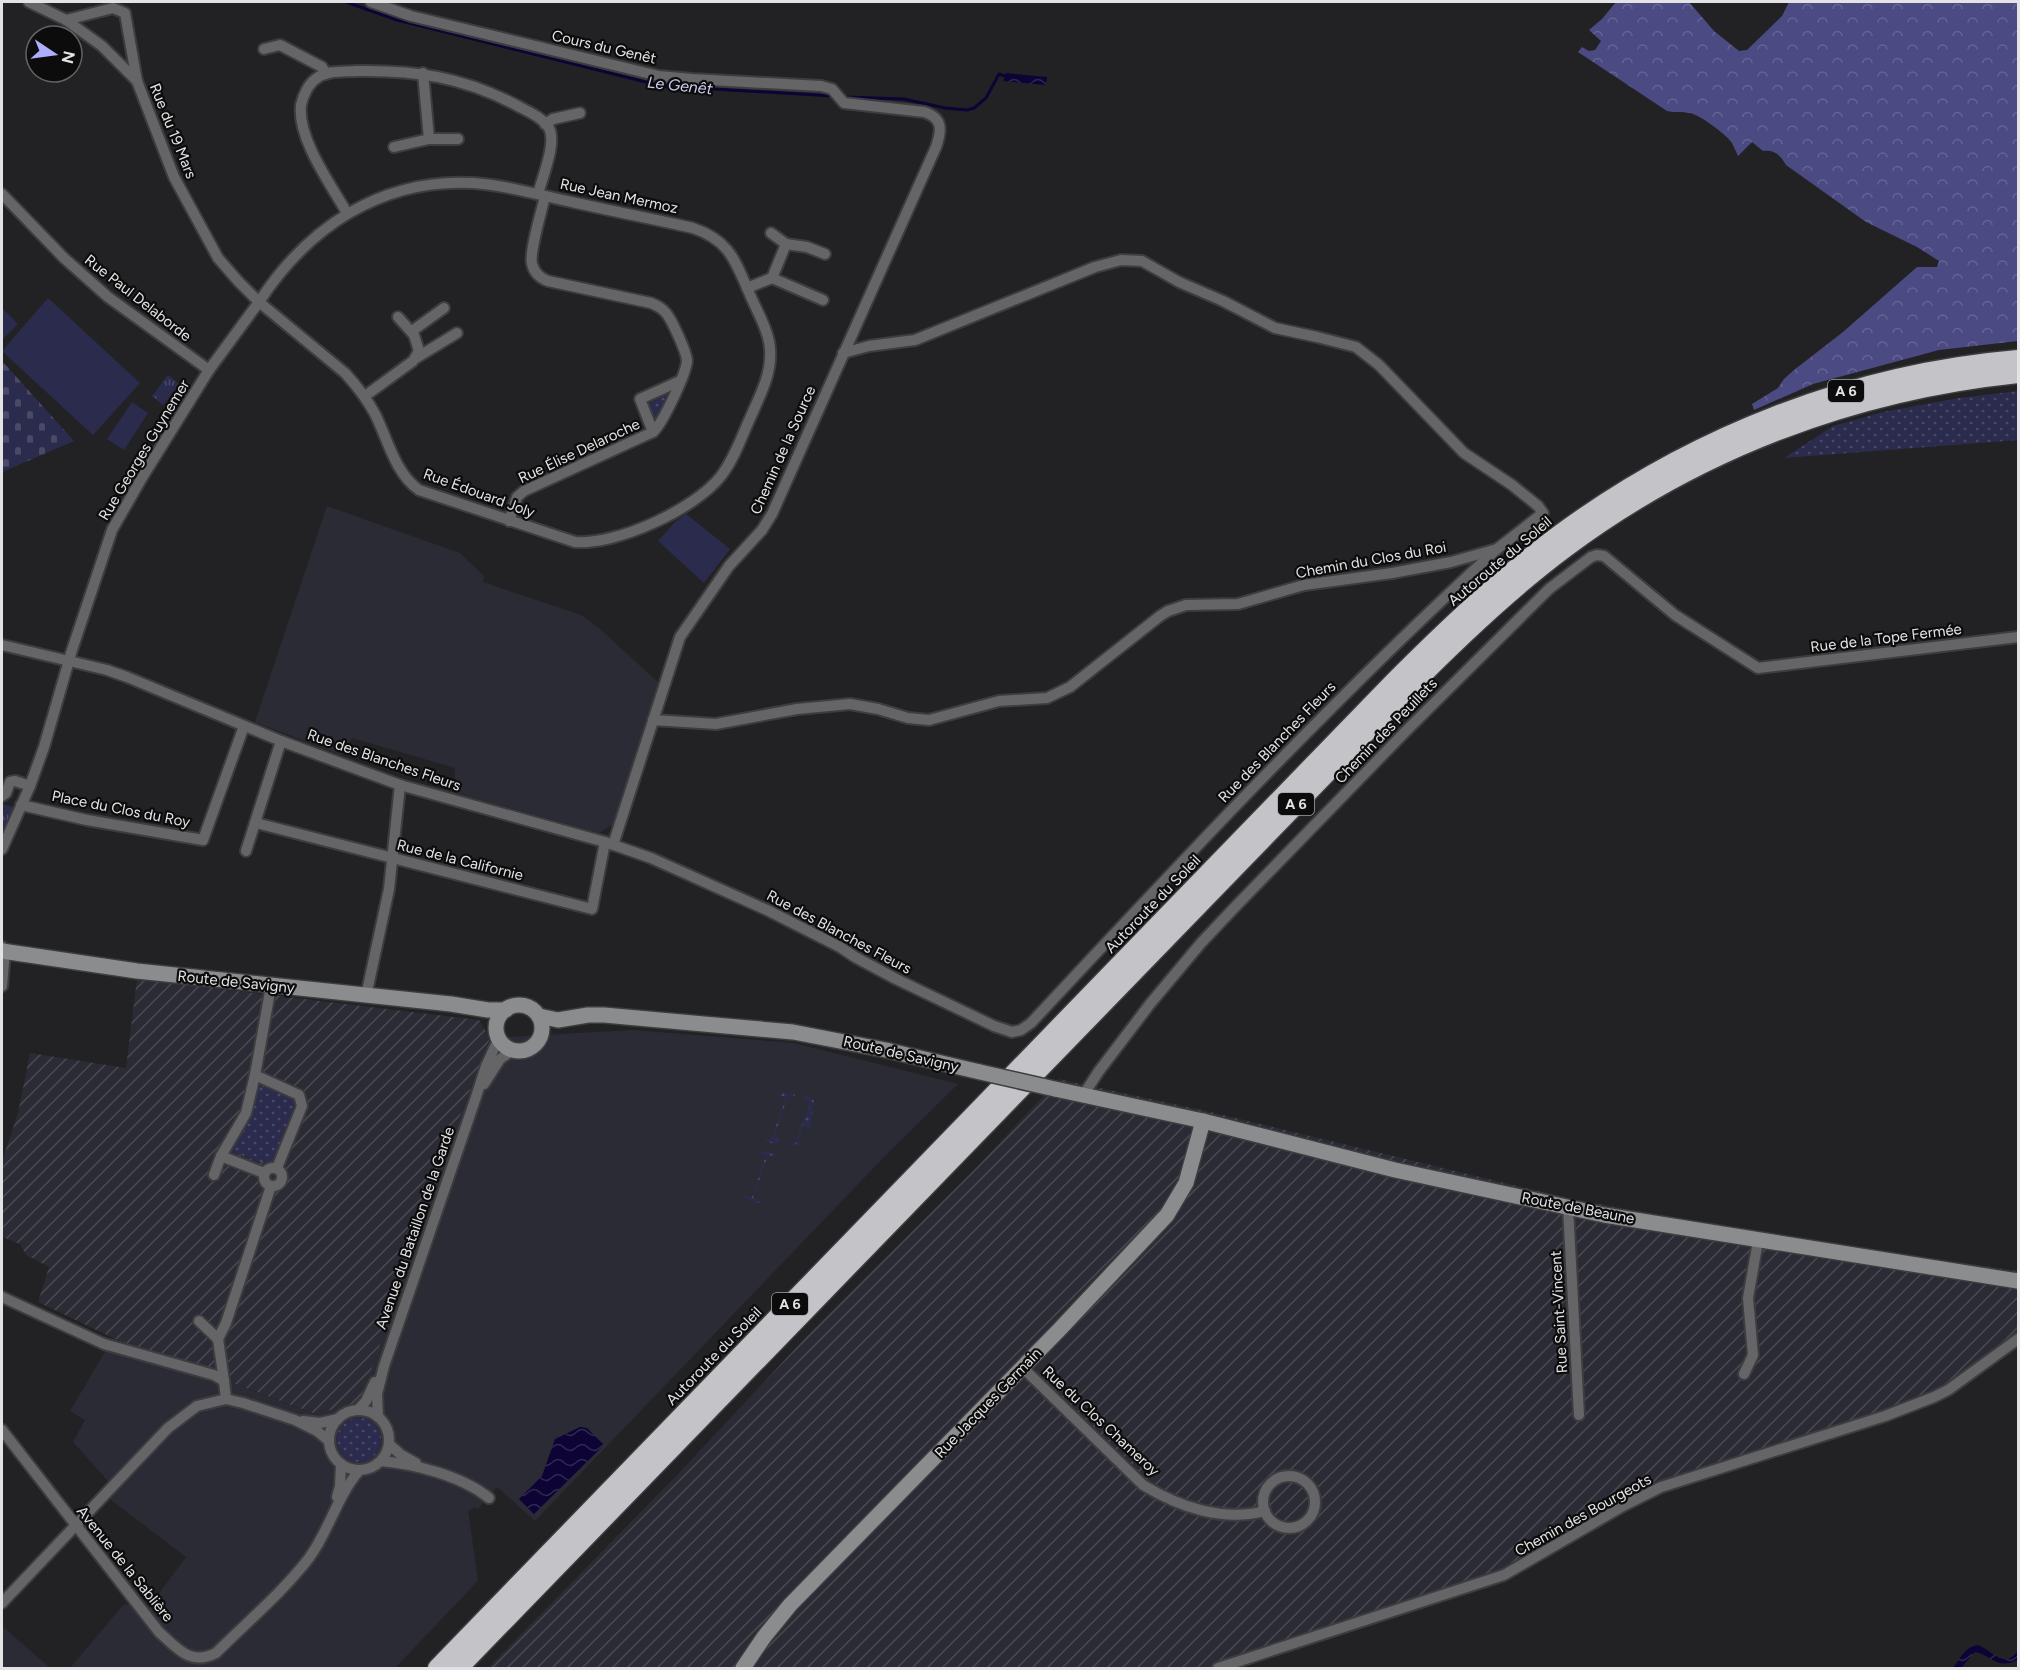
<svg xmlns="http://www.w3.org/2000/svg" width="2020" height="1670" font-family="Figtree,sans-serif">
	<defs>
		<pattern id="industrial-furrows" width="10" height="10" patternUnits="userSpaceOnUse" patternTransform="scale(1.5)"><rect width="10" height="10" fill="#2a2b34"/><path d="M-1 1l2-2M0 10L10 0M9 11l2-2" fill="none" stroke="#494a51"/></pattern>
		<pattern id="grass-dots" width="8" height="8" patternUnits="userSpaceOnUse" patternTransform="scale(1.5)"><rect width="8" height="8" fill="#2b2b4e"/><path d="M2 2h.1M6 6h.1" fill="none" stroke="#4a4a67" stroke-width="1.8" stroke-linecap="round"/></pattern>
		<pattern id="forest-crowns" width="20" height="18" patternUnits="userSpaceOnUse" patternTransform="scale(1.5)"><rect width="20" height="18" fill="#4b4a82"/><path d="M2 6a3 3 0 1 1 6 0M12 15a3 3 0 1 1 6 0" fill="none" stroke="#656494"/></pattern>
		<pattern id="cemetery-stones" width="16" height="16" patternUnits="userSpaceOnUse" patternTransform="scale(1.5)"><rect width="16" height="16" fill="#2b2b4e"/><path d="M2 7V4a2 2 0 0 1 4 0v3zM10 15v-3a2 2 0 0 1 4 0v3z" fill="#4a4a67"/></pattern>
		<pattern id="park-tufts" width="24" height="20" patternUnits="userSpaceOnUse" patternTransform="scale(1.5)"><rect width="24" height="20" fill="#2b2b4e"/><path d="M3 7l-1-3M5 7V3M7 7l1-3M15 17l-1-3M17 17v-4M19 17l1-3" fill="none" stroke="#4a4a67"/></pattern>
		<pattern id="water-waves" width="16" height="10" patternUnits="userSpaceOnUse" patternTransform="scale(1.5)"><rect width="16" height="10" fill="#0d0335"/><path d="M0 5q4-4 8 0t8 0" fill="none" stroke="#302852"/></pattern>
	</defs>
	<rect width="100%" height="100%" fill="#222225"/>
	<g fill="#2a2b34">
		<path d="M327,506l133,47 24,23 -1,6 98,33 19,14 60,55 -45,139 -16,10 -145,-41 1,-24 -103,-30 -11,17 -86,-33z"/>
		<path d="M633,1030l161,13 164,41 -71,70 -352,367 -38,-34 -19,22 -2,-2 -8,4 10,70 -83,87h-325l54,-64 25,3 37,-50 -75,-57 -3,-19 -35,-39 12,-22 -15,-9 43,-73 201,76 134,-267 42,-109z"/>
		<path d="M2,1626l48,42h-48z"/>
	</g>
	<g fill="url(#industrial-furrows)">
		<path d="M137,979l342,41 11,18 -42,109 -88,255 -45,12 -202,-76 -75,-36 11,-35 -23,-12 -6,-11 -18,-7v-76l16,-48 12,-60 96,15z"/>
		<path d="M1059,1079l152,33 361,87 183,34 263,38v74l-74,51 -273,88 -157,90 -287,94h-739l190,-194 131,-140 169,-168z"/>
	</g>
	<g fill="url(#grass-dots)">
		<path d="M2018,391v49l-234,18 49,-32 50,-14 76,-14z"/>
		<path d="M670,393l-13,29 -9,-18z"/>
		<path d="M257,1085l30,11 7,6c-2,20 -11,45 -24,61l-9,-1 -33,-12z"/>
		<path d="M782,1092l12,2 2,3 -7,-2 -15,42 7,3 -4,4 -10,-2 -2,-4 6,2 15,-42 -7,-3z"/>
		<path d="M806,1096l5,2 3,3 -4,27 -7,-2 -5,15 6,4h-14l-2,-3 7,2 15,-42 -7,-2z"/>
		<path d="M761,1151l12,2 2,3 -7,-1 -15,43 7,2 -1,3 -15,-5 1,-3 7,2 14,-42 -7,-2z"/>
		<circle cx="359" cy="1440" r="22"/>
	</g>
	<path fill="url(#forest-crowns)" d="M1616,2h73l25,29 25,20 8,-1 35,-34 7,-14h229v339l-79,9 -126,34 -59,26 -2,-6 26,-16 6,-9 10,-9 49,-38 74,-65h20l2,-6 -22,-14 -51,-25 -80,-57c-6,-10 -11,-15 -23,-14l-11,-9 -14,14c-2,-4 -4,-9 -6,-13 -6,-9 -32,-28 -42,-30 -7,-2 -16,0 -23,-2l-89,-59 4,-5 7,4 6,-1 6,-9 -12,-11 13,-11z"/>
	<path fill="url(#cemetery-stones)" d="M2,361l72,80 -72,31z"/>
	<g fill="url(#park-tufts)">
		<path d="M168,375l11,9 -16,21 -11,-9z"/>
		<path d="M2,804l11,3 -11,26z"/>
	</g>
	<g fill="#2b2b4e">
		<path d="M48,298l92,85 -47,52 -91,-84z"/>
		<path d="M2,308l16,16 -16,16z"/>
		<path d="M132,402l16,11 -24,37 -17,-11z"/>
		<path d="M686,514l44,35 -26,34 -46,-42 17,-19z"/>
	</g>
	<g fill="url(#water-waves)">
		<path d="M1006,73l41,4 -1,8 -43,-4z"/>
		<path d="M580,1427l7,1 17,17 -70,69 -15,-15 23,-23 13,-37z"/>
		<path d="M1978,1645c16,6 25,25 40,6v9c-21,10 -25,-4 -43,-8l-14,16h-8c8,-10 11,-21 25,-23z"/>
	</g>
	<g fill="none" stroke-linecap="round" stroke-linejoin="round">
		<g stroke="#0d0335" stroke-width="3">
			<path d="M346,2l51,18 265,66 171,10"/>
			<path d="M843,97l61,2 41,9 22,2 7,-2 12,-10 13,-24 6,2"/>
		</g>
		<g stroke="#3d3d40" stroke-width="14">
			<g id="minor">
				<path d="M371,2l40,14 248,60 33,3 129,7 11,3 12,14 80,9c19,6 18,18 12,35l-164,367 -10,16 -33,36 -49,71 -67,208"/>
				<path d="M66,20l47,-12 12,5 12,68"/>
				<path d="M264,49l16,-4 42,22 4,7"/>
				<path d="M423,73l6,66"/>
				<path d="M545,124l8,-5 27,-6"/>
				<path d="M394,147l35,-8h29"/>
				<path d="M2,194l62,64 44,39 101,73"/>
				<path d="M347,213c-16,-28 -50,-75 -46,-108 2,-10 8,-22 16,-27 10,-8 27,-6 40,-7 58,-1 106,6 159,34 11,6 26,12 33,23 8,15 -7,50 -11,66"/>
				<path d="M771,233l15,11 21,3 18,7"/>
				<path d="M772,278l14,-34"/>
				<path d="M747,288l25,-10 51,22"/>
				<path d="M412,331l32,-23"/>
				<path d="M416,358l41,-25"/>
				<path d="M365,396l48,-35 6,-10 -5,-16 -16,-18"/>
				<path d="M653,432l-13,-33 40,-18"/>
				<path d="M509,521l8,-24 7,-6 129,-59c10,-9 34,-60 34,-72 -1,-9 -15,-40 -21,-47 -4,-5 -10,-8 -15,-10l-103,-22c-8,-3 -14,-9 -16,-17 -3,-12 10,-54 13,-68"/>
				<path d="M2,645l105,25 20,7 154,64 119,44 205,57 46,16 116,52 73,37 15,10 41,22 98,47 18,6 9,-2 10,-7c151,-162 302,-324 466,-474"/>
				<path d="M653,720l63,4 81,-15 53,-5 28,5 30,9 21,2 70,-19 48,-3 23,-11 90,-71 8,-5 18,-6 52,-1 66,-19 88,-12 59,-11 46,-13 46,-36 -5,-7 -26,-21 -48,-32 -85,-88 -23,-18 -39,-10 -42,-9 -52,-27 -44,-19 -37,-21 -21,-1 -26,7 -180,73 -46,6 -26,7"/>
				<path d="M2,796l4,-3 4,-11 5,-1 15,5"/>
				<path d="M21,805l66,15 116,20 41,-114"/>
				<path d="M256,823l336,86 13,-67"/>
				<path d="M2,849l28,-63 14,-39 28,-97 40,-120 31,-54 66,-106 50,-68c49,-75 122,-124 214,-119 33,2 66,12 99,19 40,9 81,17 121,26 35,12 41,30 55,62 7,18 21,40 22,59 2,24 -9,44 -18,65 -10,21 -17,44 -31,62 -26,33 -103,69 -146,66l-156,-52c-24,-17 -31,-50 -44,-76 -8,-15 -18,-28 -30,-41l-86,-71 -21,-21 -20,-23 -44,-81 -37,-96 -35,-35 -36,-26 -37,-18"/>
				<path d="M246,851l35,-110"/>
				<path d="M2,986l3,-35 -3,-4"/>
				<path d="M271,986l-16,89 44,20 3,11 -25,62"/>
				<path d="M366,996l23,-107 11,-104"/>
				<path d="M484,1084l16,-25 13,-9"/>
				<path d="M1084,1094l15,-23 51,-67 51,-61 34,-36 172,-177 142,-141 42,-32 6,-2 7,1 71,59 83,53 260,-31"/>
				<path d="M221,1156l43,17"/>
				<circle cx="273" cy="1177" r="9"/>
				<path d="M214,1175l7,-19 25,-43 9,-38"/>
				<path d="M1568,1207l11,208"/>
				<path d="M2,1297l102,47 110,31 10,6 2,18"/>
				<path d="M199,1321l19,18"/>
				<path d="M1022,1367l121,118c36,22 80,37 122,26"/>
				<path d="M1744,1374l9,-19 -5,-57 10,-57"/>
				<path d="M224,1381l-6,-42 8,-16 45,-137"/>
				<circle cx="359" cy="1440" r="30"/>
				<path d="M358,1410l8,-9 9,-19"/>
				<path d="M378,1417l-1,-23 7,-28 91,-266 11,-34 13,-28"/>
				<path d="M303,1421l17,2 18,-4"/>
				<path d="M2,1430l157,202c19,17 31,34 57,21 31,-31 66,-60 93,-95 20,-27 28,-62 50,-87"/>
				<path d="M389,1444l11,10 16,9"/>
				<path d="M381,1461c34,3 81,15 108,37"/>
				<circle cx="1289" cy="1502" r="26"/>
				<path d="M337,1497l3,-11 1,-22"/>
				<path d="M2,1603l166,-175 29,-22 29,-7 17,4 52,17 22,11 12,10"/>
				<path d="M1218,1668l286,-93 119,-69 38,-19 224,-71 49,-19 14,-7 70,-51"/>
			</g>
		</g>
		<g stroke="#3d3d40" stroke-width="18">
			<g id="secondary">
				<path d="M2,951l135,20 314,33 37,6h18"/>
				<circle cx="519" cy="1028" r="23"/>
				<path d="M539,1016l19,4 30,-5h16l189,17 93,18 94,22"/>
				<path d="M1055,1089l148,32 192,49 209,45 414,66"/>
				<path d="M743,1668l21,-31 26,-32 269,-275 108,-115 19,-32 17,-62"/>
			</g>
		</g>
		<g stroke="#3d3d40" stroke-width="21">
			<g id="motorway">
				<path d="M437,1668l955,-985c52,-52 106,-104 166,-148 134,-99 294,-162 460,-176"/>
				<path d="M459,1668l945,-974c51,-52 104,-103 162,-146 133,-99 288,-157 452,-174"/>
			</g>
		</g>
		<use href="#minor" stroke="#656567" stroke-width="10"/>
		<use href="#secondary" stroke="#8b8c8e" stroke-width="15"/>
		<use href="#motorway" stroke="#c4c4c8" stroke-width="18"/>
		<g stroke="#3d3d40" stroke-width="18" stroke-linecap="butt">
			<path id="secondary-bridge" d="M980,1072l75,17"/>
		</g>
		<use href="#secondary-bridge" stroke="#8b8c8e" stroke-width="15"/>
	</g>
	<g text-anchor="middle" stroke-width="4.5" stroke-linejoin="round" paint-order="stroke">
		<g fill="#0c0c0d" stroke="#a2a2a4" stroke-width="1.5">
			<rect x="1828" y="380" width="36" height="22" rx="4.5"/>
			<rect x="1278" y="793" width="36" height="22" rx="4.5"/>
			<rect x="772" y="1293" width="36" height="22" rx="4.5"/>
		</g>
		<g font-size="14" font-weight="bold" fill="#e3e3e5">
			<text x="1846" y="396">A 6</text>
			<text x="1296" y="809">A 6</text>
			<text x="790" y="1309">A 6</text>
		</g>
		<g font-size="15" fill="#e3e3e5" stroke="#0c0c0d">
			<text transform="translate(604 47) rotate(13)" y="5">Cours du Genêt</text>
			<text transform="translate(173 131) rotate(68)" y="5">Rue du 19 Mars</text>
			<text transform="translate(619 196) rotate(12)" y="5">Rue Jean Mermoz</text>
			<text transform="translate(138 298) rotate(38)" y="5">Rue Paul Delaborde</text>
			<text transform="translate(144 450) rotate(-59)" y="5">Rue Georges Guynemer</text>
			<text transform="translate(783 450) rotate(-66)" y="5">Chemin de la Source</text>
			<text transform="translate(579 451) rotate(-25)" y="5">Rue Élise Delaroche</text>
			<text transform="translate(479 493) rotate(20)" y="5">Rue Édouard Joly</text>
			<text transform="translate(1371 560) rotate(-10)" y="5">Chemin du Clos du Roi</text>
			<text transform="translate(1500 561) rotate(-40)" y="5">Autoroute du Soleil</text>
			<text transform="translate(1886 638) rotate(-7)" y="5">Rue de la Tope Fermée</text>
			<text transform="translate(1386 731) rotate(-46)" y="5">Chemin des Peuillets</text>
			<text transform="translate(1277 742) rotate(-46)" y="5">Rue des Blanches Fleurs</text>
			<text transform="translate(384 760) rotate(19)" y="5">Rue des Blanches Fleurs</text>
			<text transform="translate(121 809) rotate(11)" y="5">Place du Clos du Roy</text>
			<text transform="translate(460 860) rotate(14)" y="5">Rue de la Californie</text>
			<text transform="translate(1153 904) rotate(-46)" y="5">Autoroute du Soleil</text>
			<text transform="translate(839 932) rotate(28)" y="5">Rue des Blanches Fleurs</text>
			<text transform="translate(236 982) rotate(6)" y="5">Route de Savigny</text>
			<text transform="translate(901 1054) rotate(13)" y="5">Route de Savigny</text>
			<text transform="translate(1578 1208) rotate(11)" y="5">Route de Beaune</text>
			<text transform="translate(415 1228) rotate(-71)" y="5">Avenue du Bataillon de la Garde</text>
			<text transform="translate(1559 1312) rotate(-93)" y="5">Rue Saint-Vincent</text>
			<text transform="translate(714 1356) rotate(-46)" y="5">Autoroute du Soleil</text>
			<text transform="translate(988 1403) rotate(-46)" y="5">Rue Jacques Germain</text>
			<text transform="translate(1101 1421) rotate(43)" y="5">Rue du Clos Chameroy</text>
			<text transform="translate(1583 1515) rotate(-29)" y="5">Chemin des Bourgeots</text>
			<text transform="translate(125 1564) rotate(51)" y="5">Avenue de la Sablière</text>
		</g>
		<g font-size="16" font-style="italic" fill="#cdcff2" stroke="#0c0c0d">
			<text transform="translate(680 85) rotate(6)" y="6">Le Genêt</text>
		</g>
	</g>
	<rect width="2020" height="1670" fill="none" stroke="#e3e3e5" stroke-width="6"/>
	<g transform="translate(54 54) rotate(103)"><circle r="28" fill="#0c0c0d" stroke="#626263" stroke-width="1.5"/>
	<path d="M0-4.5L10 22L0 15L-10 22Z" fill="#acaffb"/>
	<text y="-9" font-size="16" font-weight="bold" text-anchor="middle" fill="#e3e3e5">N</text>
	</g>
</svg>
